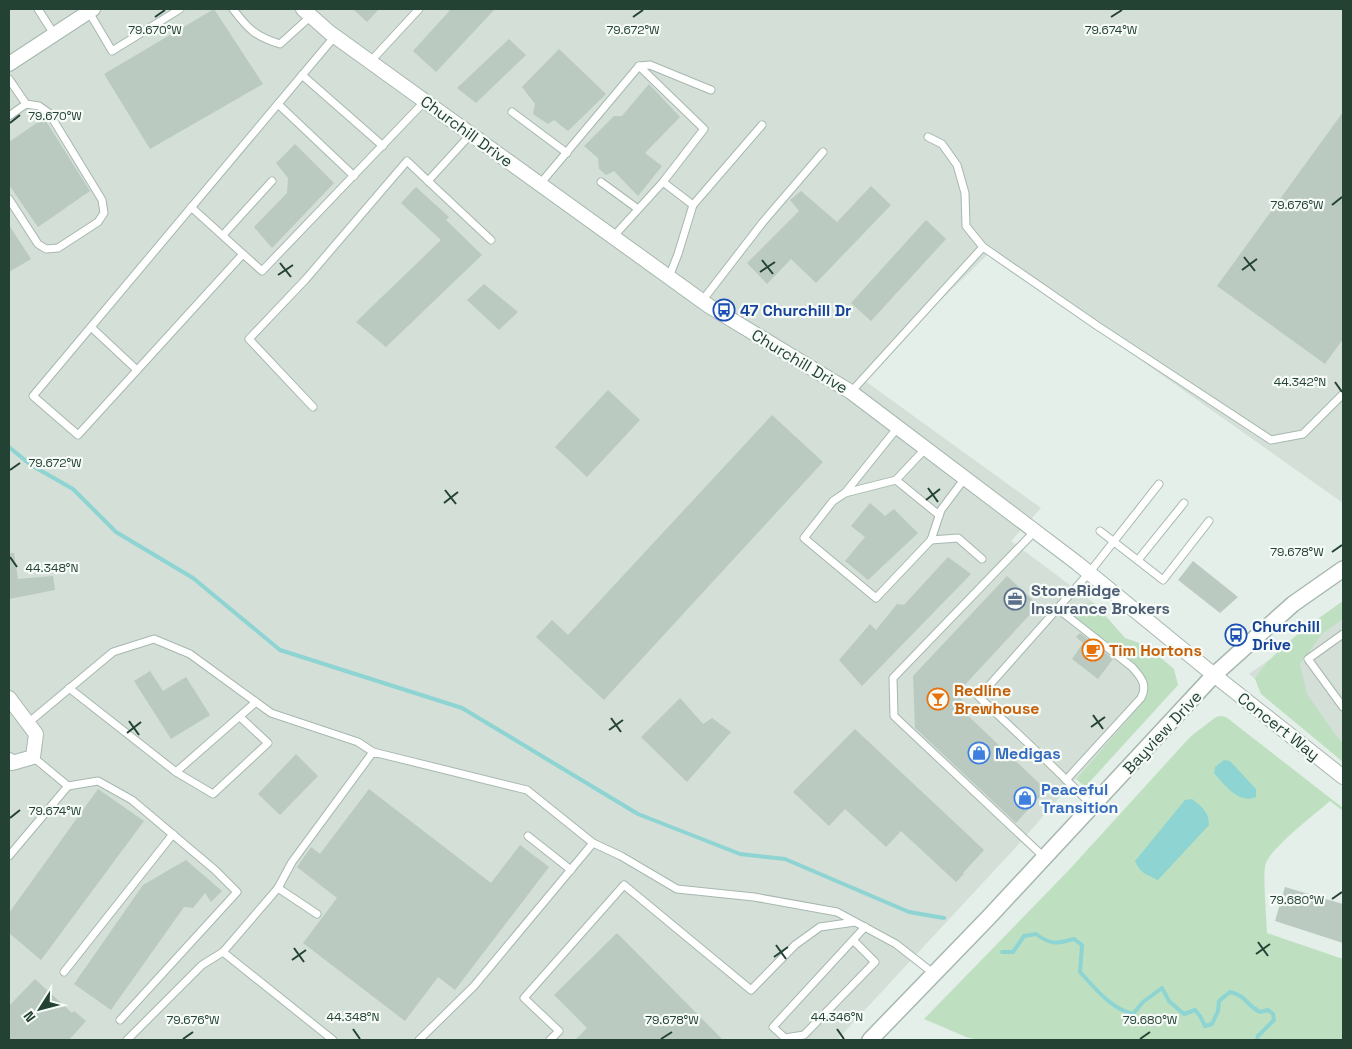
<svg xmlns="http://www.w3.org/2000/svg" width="1352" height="1049" font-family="'Space Grotesk',sans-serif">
	<rect width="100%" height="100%" fill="#e5efe9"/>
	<g fill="#d3dfd7">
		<path d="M9,9h1334v494l-354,-250 -128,125 180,130 -30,33 83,62 31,35 22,8 23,25 -153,175 -180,194h-828z"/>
		<path d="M1343,607v139l-94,-72z"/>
	</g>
	<g fill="#bee0c1">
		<path d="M1343,601v18l-20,14 -23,31 7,30 28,40 8,9v19l-82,-68 -6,-15c16,-28 61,-59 88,-78z"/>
		<path d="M1094,603l31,35 22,8 27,23 4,16 -93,102 -9,-8 53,-61 19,-27 -6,-18 -26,-23 -38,-26 -4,-11 7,-9z"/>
		<path d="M1221,716l5,1 117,91v3l-13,-10c-16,14 -57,45 -64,62 -4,8 1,58 1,70l76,26v81h-365l-12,-3 -42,-18 144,-148 123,-135 25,-19z"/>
	</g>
	<g fill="#8dd4d3">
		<path d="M1224,760l6,1 26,28v8c-17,8 -32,-13 -42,-24l1,-6z"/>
		<path d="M1192,799c10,8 17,13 17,26l-51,55c-11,-5 -18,-7 -23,-19l50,-61z"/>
	</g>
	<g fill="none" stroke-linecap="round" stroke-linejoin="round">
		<g stroke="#8dd4d3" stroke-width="4">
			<path d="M9,447l22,18 42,24 43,43 77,46 87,72 182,58 176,106 102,40 45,5 124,53 35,6"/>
			<path d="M1002,952h11l11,-16 12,-2c15,11 20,10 38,5l8,6 -2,27c16,17 30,36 53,42l10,-12 19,-14 7,13 15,13 11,-4 5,6 5,10 7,-2 6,-13 1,-10 11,-9c17,4 16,13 30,20l8,-2 5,4 1,6 -16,16 -1,4"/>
		</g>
	</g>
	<g fill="#bacac1">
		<path d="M214,9l49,75 -113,65 -46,-75z"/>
		<path d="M353,9h26l-12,13z"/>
		<path d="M451,9h44l-59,63 -23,-21z"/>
		<path d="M509,39l17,16 -50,48 -19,-15z"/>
		<path d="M559,49l47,45 -38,37 -14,-11 -6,4 -15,-10 2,-10 -13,-17z"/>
		<path d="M649,84l31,33 -35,36 17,13 -24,30 -24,-25 -8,4 -7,-6 -1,-11 -14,-12 30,-30h8z"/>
		<path d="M1343,112v227l-18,25 -108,-78z"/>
		<path d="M44,118l46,73 -52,36 -29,-42v-43z"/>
		<path d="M295,144l39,39 -62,65 -18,-21 33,-34 1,-15 -12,-15z"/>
		<path d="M871,186l20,19 -75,78 -25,-24 -24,25 -20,-21 52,-52 -9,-11 11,-9 36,31z"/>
		<path d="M416,187l33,30 -3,3 36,35 -96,92 -30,-25 85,-82 -40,-37z"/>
		<path d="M926,220l20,19 -75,82 -20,-18z"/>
		<path d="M9,225l22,34 -22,13z"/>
		<path d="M484,284l34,28 -19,18 -32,-30z"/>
		<path d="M608,390l32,30 -53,57 -32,-30z"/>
		<path d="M772,415l51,47 -219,238 -68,-63 16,-17 16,15z"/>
		<path d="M870,503l15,13 9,-7 24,24 -50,47 -23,-19 20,-24 -14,-11z"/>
		<path d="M9,553h5l4,26 35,-3 2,14 -46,9z"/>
		<path d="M948,557l23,17 -109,112 -23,-26 31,-36 6,6 21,-26 7,1z"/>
		<path d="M1193,561l45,36 -18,16 -42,-33z"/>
		<path d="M1007,576l29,27v5l-75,81 3,23 77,73 1,9 -26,29 -101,-95 -2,-52z"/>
		<path d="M1080,633l33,26 -15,20 -26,-20 11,-16 -7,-6z"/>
		<path d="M150,671l13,20 23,-14 24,38 -39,24 -37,-58z"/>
		<path d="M680,698l23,26 9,-6 19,14 -44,50 -46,-45z"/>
		<path d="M855,729l129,121 -21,23 1,1 -8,8 -55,-51 -15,16 -41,-38 -16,17 -36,-34z"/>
		<path d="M296,754l22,22 -38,39 -22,-21z"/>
		<path d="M98,789l46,32 -103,139 -32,-27v-20z"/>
		<path d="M369,789l122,94 29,-38 29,22 -94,123 -17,-13 -33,44 -102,-78 34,-45 -40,-31 14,-20 9,7z"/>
		<path d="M186,860l36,31 -11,11 -6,-9 -12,15 -9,-1 -73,103 -37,-26 69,-99z"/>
		<path d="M1285,887l58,17v39l-68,-22z"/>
		<path d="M617,933l106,107h-148l12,-12 -33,-33z"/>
		<path d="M35,979l37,34 2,-2 12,10 -17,19h-60v-34z"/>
	</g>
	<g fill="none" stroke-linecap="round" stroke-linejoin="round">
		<g stroke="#a7b8af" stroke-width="9">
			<g id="service">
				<path d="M38,9l16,25"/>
				<path d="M233,9c15,20 23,28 47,35l31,-28"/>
				<path d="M89,12l23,39 68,-42"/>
				<path d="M335,36l-302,360 45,39 165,-181 19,17 163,-170"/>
				<path d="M370,62l49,-53"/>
				<path d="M639,66l11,-1 61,25"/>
				<path d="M302,75l81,71"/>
				<path d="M9,79l17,25"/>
				<path d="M278,104l76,72"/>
				<path d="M512,112l55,41"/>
				<path d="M9,116l17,-12 13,2 10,7 53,87 2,13 -6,9 -40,26 -12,1 -8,-5 -29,-45"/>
				<path d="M471,134l-43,47 63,59"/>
				<path d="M928,137l14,7 15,21 8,28 1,33 17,21 113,78 175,115 32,-6 40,-40"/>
				<path d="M601,182l37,27"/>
				<path d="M663,182l30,23 -15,49 -9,23"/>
				<path d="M540,184l99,-118 65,63 -41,53 -50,55"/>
				<path d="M693,205l69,-80"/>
				<path d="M191,207l52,47"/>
				<path d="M223,235l49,-54"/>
				<path d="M702,301l61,-79 60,-70"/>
				<path d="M91,327l46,43"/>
				<path d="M851,392l132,-145"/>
				<path d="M313,407l-64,-68 57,-60 101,-118 21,20"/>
				<path d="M926,448l-30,32 -51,13 -12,8 -29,37 72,60 55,-58 10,-30 24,-32"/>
				<path d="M896,480l43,35"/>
				<path d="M845,493l53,-66"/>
				<path d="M1035,531l-142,147 1,38 151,142"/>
				<path d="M1100,531l63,49 46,-59"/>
				<path d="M931,540l27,-2 24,21"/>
				<path d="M1138,560l46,-57"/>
				<path d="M1057,608l75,59c9,10 16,18 9,31l-75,82"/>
				<path d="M1343,634l-35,25 35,48"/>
				<path d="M69,688l107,84 80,-70"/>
				<path d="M28,723l85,-71 41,-13 36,15 81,59 87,29 15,10"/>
				<path d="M176,772l37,22 55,-51 -28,-26"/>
				<path d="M68,786l30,-5 34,19 83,70 22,22 -117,128"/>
				<path d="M1093,806l-44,-43 -70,-66 110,-124 70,-89"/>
				<path d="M528,836l43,34"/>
				<path d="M9,856l59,-70 -35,-29"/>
				<path d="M278,888l39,26"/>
				<path d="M853,940l22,22 -71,73 -19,3 -12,-11 80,-87 12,-13"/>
				<path d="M64,972l109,-138"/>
				<path d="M127,1040l75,-75 21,-13"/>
				<path d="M333,1040l-110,-88 55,-64 14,-26 81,-110 154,38 66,53 28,13 56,33 77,8 83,15 59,32 37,29"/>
				<path d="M419,1040l55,-54 119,-143"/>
				<path d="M550,1040l9,-9 -35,-33 100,-113 127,105 44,-45 25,-18 35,-5"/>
			</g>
		</g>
		<g stroke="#a7b8af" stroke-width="16">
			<g id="minor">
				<path d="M303,9l26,23 380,274 142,86 226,171 137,112 129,102"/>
				<path d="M9,64l84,-55"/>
				<path d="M9,698l27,36 -3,23 -21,6 -3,-3"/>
			</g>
		</g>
		<g stroke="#a7b8af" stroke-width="18">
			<path id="tertiary" d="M870,1040l119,-123 225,-242 79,-71 50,-35"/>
		</g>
		<use href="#service" stroke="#fff" stroke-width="7"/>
		<use href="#minor" stroke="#fff" stroke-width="14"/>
		<use href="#tertiary" stroke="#fff" stroke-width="15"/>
	</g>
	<path fill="none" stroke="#234234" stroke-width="2" d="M155,17l10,-7M633,17l10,-7M1111,17l11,-7M10,123l10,-8M1332,205l10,-8M1244,257l11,14M762,260l11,14M280,263l11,14M1242,270l15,-11M760,272l15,-10M278,275l15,-10M1335,382l7,10M10,470l10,-7M928,488l10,14M445,490l11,14M926,500l14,-11M444,503l14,-11M1332,552l10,-7M10,557l7,10M1093,715l10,14M611,718l10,14M129,721l10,14M1091,727l14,-10M609,730l14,-10M127,733l14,-11M10,818l10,-8M1332,899l10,-7M1258,942l10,14M776,945l10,14M294,948l10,14M1256,954l14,-10M774,957l14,-10M292,960l14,-10M353,1029l7,10M837,1029l7,10M183,1039l10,-7M661,1039l11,-7M1140,1039l10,-7"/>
	<defs>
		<g id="bus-ring" transform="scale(1.125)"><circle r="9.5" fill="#f6fbf8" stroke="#1a4fb4" stroke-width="1.5"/><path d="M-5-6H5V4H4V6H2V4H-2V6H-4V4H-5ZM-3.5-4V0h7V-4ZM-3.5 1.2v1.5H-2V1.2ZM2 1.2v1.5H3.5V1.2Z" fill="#1a4fb4"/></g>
		<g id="office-ring" transform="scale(1.125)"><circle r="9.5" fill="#f6fbf8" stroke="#5c6f8a" stroke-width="1.5"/><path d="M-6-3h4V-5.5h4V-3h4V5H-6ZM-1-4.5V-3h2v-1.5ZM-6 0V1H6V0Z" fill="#5c6f8a"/></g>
		<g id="cafe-ring" transform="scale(1.125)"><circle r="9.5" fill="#f6fbf8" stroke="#e8710a" stroke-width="1.5"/><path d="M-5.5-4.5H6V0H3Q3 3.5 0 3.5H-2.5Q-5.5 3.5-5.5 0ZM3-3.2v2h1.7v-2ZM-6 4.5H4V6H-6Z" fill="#e8710a"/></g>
		<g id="bar-ring" transform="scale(1.125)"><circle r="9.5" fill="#f6fbf8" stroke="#e8710a" stroke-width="1.5"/><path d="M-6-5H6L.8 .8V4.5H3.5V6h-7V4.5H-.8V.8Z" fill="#e8710a"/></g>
		<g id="shop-ring" transform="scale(1.125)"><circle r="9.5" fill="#f6fbf8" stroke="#3f7fe0" stroke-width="1.5"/><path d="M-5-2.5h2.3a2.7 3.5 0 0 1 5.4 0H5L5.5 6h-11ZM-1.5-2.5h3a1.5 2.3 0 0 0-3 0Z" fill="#3f7fe0"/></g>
	</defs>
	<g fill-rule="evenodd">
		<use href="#bus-ring" x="724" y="310"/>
		<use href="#office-ring" x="1015" y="599"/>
		<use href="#bus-ring" x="1236" y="635"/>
		<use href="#cafe-ring" x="1093" y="650"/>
		<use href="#bar-ring" x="938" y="699"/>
		<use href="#shop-ring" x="979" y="753"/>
		<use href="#shop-ring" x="1025" y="798"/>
	</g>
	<g text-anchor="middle" stroke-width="4.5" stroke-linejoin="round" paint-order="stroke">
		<g font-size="16" fill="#234234" stroke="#f6fbf8">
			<text transform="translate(467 131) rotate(36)" y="6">Churchill Drive</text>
			<text transform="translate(800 361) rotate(31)" y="6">Churchill Drive</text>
			<text transform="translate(1279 726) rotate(38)" y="6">Concert Way</text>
			<text transform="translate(1162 732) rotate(-47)" y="6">Bayview Drive</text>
		</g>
		<g font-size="16" font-weight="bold" fill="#164399" stroke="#f6fbf8" text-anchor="start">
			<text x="740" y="316">47 Churchill Dr</text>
			<text x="1252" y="632">Churchill<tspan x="1252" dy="18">Drive</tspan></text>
		</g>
		<g font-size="16" font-weight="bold" fill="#4e5e75" stroke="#f6fbf8" text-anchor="start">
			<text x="1031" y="596">StoneRidge<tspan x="1031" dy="18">Insurance Brokers</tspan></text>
		</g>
		<g font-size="16" font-weight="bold" fill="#c56008" stroke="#f6fbf8" text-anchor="start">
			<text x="1109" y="656">Tim Hortons</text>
			<text x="954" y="696">Redline<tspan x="954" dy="18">Brewhouse</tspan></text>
		</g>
		<g font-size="16" font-weight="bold" fill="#366cbe" stroke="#f6fbf8" text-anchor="start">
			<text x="995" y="759">Medigas</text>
			<text x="1041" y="795">Peaceful<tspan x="1041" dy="18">Transition</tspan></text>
		</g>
	</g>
	<g font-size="12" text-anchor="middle" fill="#234234" stroke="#f6fbf8" stroke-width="4.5" stroke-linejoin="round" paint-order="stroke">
		<text x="155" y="34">79.670°W</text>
		<text x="633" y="34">79.672°W</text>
		<text x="1111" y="34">79.674°W</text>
		<text x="55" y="120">79.670°W</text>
		<text x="1297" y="209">79.676°W</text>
		<text x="1300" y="386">44.342°N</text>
		<text x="55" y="467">79.672°W</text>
		<text x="1297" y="556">79.678°W</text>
		<text x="52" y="572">44.348°N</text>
		<text x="55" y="815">79.674°W</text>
		<text x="1297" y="904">79.680°W</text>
		<text x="353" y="1021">44.348°N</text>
		<text x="837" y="1021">44.346°N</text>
		<text x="193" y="1024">79.676°W</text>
		<text x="672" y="1024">79.678°W</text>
		<text x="1150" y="1024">79.680°W</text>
	</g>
	<rect width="1352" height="1049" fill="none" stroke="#234234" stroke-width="20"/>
	<g transform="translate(40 1009) rotate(234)" stroke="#f6fbf8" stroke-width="4" paint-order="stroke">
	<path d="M0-4L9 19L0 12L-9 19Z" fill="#234234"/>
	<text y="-8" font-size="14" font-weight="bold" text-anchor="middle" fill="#234234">N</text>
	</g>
</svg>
